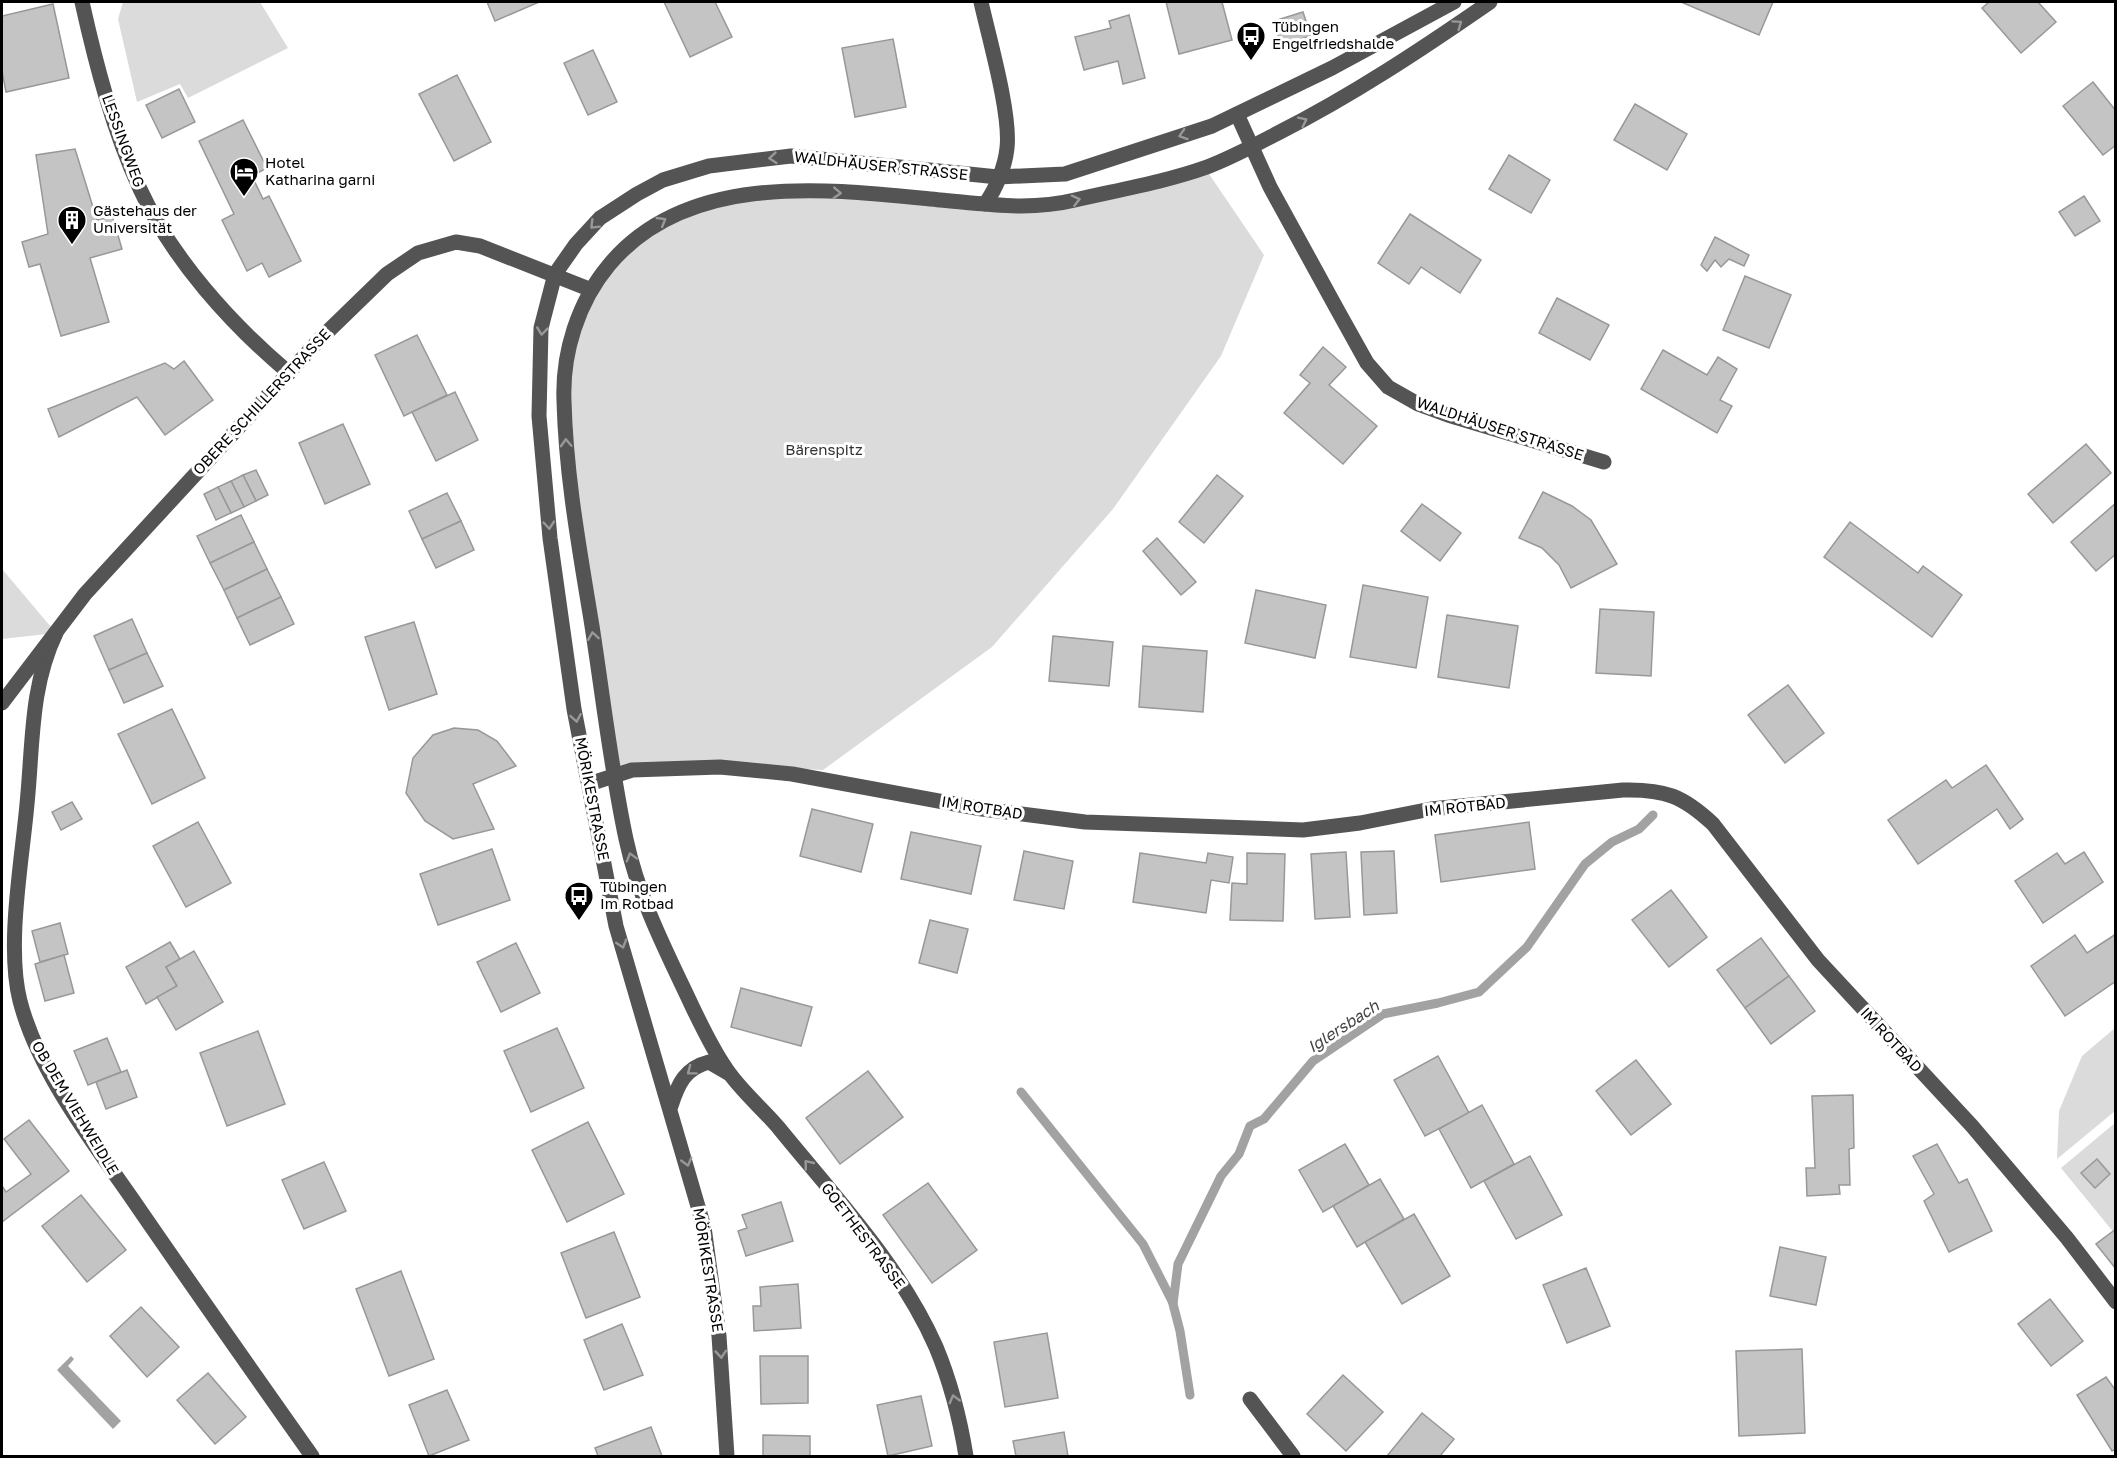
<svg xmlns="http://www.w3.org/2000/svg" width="2117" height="1458" font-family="'Golos Text',sans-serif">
	<rect width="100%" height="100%" fill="#fff"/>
	<g fill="#dbdbdb">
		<path d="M123,2h137l28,46 -100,50 -8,-14 -43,18 -19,-83z"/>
		<path d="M1205,168l59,87 -43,101 -108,153 -121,138 -169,123 -100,-6 -109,13 -47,-309 6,-133 42,-77 24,-22 98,-40 337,10z"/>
		<path d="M2,569l54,64 -54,6z"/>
		<path d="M2115,1028v83l-58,48 2,-48 23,-55z"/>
		<path d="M2115,1123v111l-54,-66z"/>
	</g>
	<path fill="#a2a2a2" d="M71,1356l3,3 -6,7 53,55 -8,8 -56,-59z"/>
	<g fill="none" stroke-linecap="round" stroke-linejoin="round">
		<g stroke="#a2a2a2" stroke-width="9">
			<path d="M1021,1092l122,152 30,59"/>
			<path d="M1190,1395l-10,-64 -7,-27 5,-40 43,-88 18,-22 11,-28 14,-7 49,-58 70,-47 55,-11 41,-11 48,-45 58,-83 27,-22 27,-13 14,-14"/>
		</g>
	</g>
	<g fill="#c4c4c4" stroke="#989898" stroke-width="1.5">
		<path d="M487,2h52l-44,19z"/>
		<path d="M664,2h51l17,35 -42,20z"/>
		<path d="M1166,2h56l10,38 -53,14z"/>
		<path d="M1681,2h92l-14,33z"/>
		<path d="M1989,2h49l18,20 -35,31 -39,-45z"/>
		<path d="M53,4l16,74 -63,14 -4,-21v-55z"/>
		<path d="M1303,12l8,24 -30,9 -7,-24z"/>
		<path d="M1129,15l16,63 -22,6 -5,-23 -34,9 -9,-33 36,-9 -2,-7z"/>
		<path d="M893,39l13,68 -51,10 -13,-69z"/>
		<path d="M593,50l24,52 -29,13 -24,-52z"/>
		<path d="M457,75l34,67 -37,19 -35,-67z"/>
		<path d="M2093,82l23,29v34l-13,10 -40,-49z"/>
		<path d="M179,89l16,33 -33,16 -16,-33z"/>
		<path d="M1635,104l52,30 -20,36 -53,-30z"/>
		<path d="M243,120l24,48 -15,8 11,23 6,-3 32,65 -32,16 -7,-14 -15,8 -25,-51 12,-6 -35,-73z"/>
		<path d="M75,149l22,71 15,-5 10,34 -32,9 19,64 -48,14 -21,-72 -11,3 -7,-25 26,-8 -12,-79z"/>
		<path d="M1509,155l41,25 -19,33 -42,-24z"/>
		<path d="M2084,196l16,25 -25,15 -16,-24z"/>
		<path d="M1410,214l71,46 -21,33 -39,-26 -12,17 -31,-21z"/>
		<path d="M1715,237l34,18 -5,11 -15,-7 -8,8 -6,-7 -8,11 -6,-6z"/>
		<path d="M1745,276l46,19 -22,53 -46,-18z"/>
		<path d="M1557,298l52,27 -19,35 -51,-27z"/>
		<path d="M417,335l30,60 -43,21 -29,-61z"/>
		<path d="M1323,347l23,20 -17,18 48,41 -34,38 -59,-51 26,-30 -10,-8z"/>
		<path d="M1663,350l44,25 11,-18 19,12 -17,31 12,6 -15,27 -76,-44z"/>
		<path d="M184,361l29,39 -48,35 -28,-38 -78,40 -11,-28 117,-46 9,6z"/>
		<path d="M455,392l23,48 -42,21 -24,-49z"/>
		<path d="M343,424l27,60 -45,20 -26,-61z"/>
		<path d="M2086,444l25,29 -58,50 -25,-29z"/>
		<path d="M256,470l12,25 -12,6 -13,-26z"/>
		<path d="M243,475l13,26 -12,6 -13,-26z"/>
		<path d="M1217,475l26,21 -39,47 -25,-21z"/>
		<path d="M231,481l13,26 -13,6 -13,-26z"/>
		<path d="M218,487l13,26 -15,7 -12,-26z"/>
		<path d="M1543,492l29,14 19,14 26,44 -46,24 -12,-23 -17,-17 -23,-10z"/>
		<path d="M447,493l14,28 -39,18 -13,-28z"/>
		<path d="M2116,503v51l-20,17 -25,-29z"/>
		<path d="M1422,504l39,29 -21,28 -39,-30z"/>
		<path d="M241,515l13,27 -44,21 -13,-27z"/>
		<path d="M461,521l13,29 -38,18 -14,-29z"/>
		<path d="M1850,522l68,51 5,-7 39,29 -30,42 -108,-80z"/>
		<path d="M1157,538l39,44 -15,13 -38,-44z"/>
		<path d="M254,542l13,27 -43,21 -14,-27z"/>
		<path d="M267,569l14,28 -44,21 -13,-28z"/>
		<path d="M1363,585l65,12 -12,71 -66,-11z"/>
		<path d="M1256,590l70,15 -11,53 -70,-15z"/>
		<path d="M281,597l13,27 -44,21 -13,-27z"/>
		<path d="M1600,609l54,3 -3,64 -55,-3z"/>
		<path d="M1447,615l71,11 -9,62 -71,-11z"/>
		<path d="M132,619l15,34 -38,17 -15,-34z"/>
		<path d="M414,622l23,72 -48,16 -24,-73z"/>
		<path d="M1053,636l60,6 -4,44 -60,-5z"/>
		<path d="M1143,646l64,5 -4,61 -64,-5z"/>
		<path d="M147,653l16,33 -39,17 -15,-33z"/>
		<path d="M1788,685l36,48 -39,30 -37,-48z"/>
		<path d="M172,709l33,69 -53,26 -34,-70z"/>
		<path d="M454,728l24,2 19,11 19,25 -43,18 21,45 -41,10 -28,-18 -19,-28 7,-35 20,-23z"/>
		<path d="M1986,765l37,54 -13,10 -13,-20 -79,55 -30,-44 58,-40 6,8z"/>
		<path d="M72,802l10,17 -21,11 -9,-18z"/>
		<path d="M812,809l61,15 -12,48 -61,-16z"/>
		<path d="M198,822l33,61 -45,24 -33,-61z"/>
		<path d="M1529,822l6,47 -94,13 -6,-47z"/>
		<path d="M911,832l70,14 -10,48 -70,-15z"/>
		<path d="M492,849l18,51 -72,25 -18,-51z"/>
		<path d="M1024,851l49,10 -9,48 -50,-9z"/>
		<path d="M1394,851l3,62 -33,2 -3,-63z"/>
		<path d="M1346,852l4,65 -35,2 -4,-65z"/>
		<path d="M2084,852l19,30 -60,41 -28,-42 42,-28 8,11z"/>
		<path d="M1140,853l66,10 2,-10 25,4 -4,26 -18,-3 -5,33 -73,-11z"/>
		<path d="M1247,853l38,1 -2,67 -53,-1 2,-37 15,1z"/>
		<path d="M1671,890l36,47 -38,30 -37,-47z"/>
		<path d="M930,920l38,9 -11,44 -38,-10z"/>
		<path d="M60,923l8,31 -28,8 -8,-31z"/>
		<path d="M2116,934v47l-51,35 -34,-50 44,-31 12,18z"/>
		<path d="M1761,938l28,38 -44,32 -28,-38z"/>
		<path d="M170,942l10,17 -14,8 11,19 -31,18 -20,-37z"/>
		<path d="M516,943l24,50 -39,19 -24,-50z"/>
		<path d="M194,951l29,51 -47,28 -19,-33 20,-11 -11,-19z"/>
		<path d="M64,955l10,38 -29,8 -10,-37z"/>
		<path d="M1789,976l26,35 -44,33 -26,-36z"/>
		<path d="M741,988l71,19 -11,39 -70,-19z"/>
		<path d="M557,1028l27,60 -53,24 -27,-61z"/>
		<path d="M258,1031l27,73 -58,22 -27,-73z"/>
		<path d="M107,1038l14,34 -33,13 -14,-34z"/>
		<path d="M1438,1056l31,57 -44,23 -31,-56z"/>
		<path d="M1636,1060l35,44 -40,31 -35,-44z"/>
		<path d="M127,1070l10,27 -31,12 -10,-27z"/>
		<path d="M868,1071l35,46 -63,47 -34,-46z"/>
		<path d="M1853,1095l1,53 -5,1 1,36h-11l1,9 -33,2 -1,-28h9l-3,-72z"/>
		<path d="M1482,1105l32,59 -43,24 -32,-59z"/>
		<path d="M29,1120l40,51 -67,51v-36l4,6 25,-18 -27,-35z"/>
		<path d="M588,1122l36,72 -57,28 -35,-72z"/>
		<path d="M1345,1144l24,41 -46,27 -24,-42z"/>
		<path d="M1937,1144l22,39 8,-4 25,52 -43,21 -25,-51 10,-7 -21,-38z"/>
		<path d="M1530,1156l32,59 -46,24 -32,-58z"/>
		<path d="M2097,1159l13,15 -15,14 -14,-15z"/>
		<path d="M324,1162l22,49 -42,18 -22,-49z"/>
		<path d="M1380,1179l24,40 -47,28 -24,-41z"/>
		<path d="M928,1183l49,67 -45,33 -49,-68z"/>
		<path d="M81,1195l45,55 -39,32 -45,-56z"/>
		<path d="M781,1202l12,39 -47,15 -8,-25 9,-3 -5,-13z"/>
		<path d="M1414,1214l36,62 -48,28 -37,-62z"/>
		<path d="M2116,1229v40l-20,-25z"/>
		<path d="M614,1232l26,65 -54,21 -25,-65z"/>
		<path d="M1780,1247l46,10 -10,48 -46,-9z"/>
		<path d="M1586,1268l24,58 -43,17 -24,-58z"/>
		<path d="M401,1271l33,88 -45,17 -33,-87z"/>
		<path d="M798,1284l3,44 -47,3 -1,-25h8l-1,-19z"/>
		<path d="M2050,1299l33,42 -32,25 -33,-42z"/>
		<path d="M141,1307l38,40 -32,30 -37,-41z"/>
		<path d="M622,1324l21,51 -39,15 -20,-50z"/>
		<path d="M1047,1333l11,65 -53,9 -11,-65z"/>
		<path d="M1802,1349l3,84 -66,3 -3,-85z"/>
		<path d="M760,1356h48v47l-47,1z"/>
		<path d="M208,1373l38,44 -31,27 -38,-44z"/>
		<path d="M1343,1375l40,37 -37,39 -39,-37z"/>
		<path d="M2106,1377l10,14v58l-4,2 -35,-56z"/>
		<path d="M447,1390l22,50 -40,16 -20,-51z"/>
		<path d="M921,1396l11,50 -44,10 -11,-51z"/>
		<path d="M1422,1413l32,26 -14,17h-53z"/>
		<path d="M651,1427l11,29h-64l-3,-8z"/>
		<path d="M1064,1432l4,24h-52l-3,-15z"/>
		<path d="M763,1435l47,1v20h-47z"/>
	</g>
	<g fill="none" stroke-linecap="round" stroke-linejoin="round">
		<g stroke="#545454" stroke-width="15">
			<path d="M82,2c14,63 31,128 58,187 32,70 91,135 149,184"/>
			<path d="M981,2c8,36 30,112 26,146 -2,19 -11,41 -22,56"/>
			<path d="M1237,114l33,73 68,124 29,52 21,24 30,17 30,11 156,47"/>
			<path d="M56,633c-26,54 -23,112 -29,171 -5,57 -21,142 -7,197 18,70 72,140 113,199 59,86 119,171 179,256"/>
			<path d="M2,703l83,-109 235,-255 67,-65 31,-21 38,-11 24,4 109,43"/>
			<path d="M589,784l43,-14 88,-3 72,7 190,35 103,13 218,8 57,-7 71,-14 192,-19c42,-1 60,6 90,34l105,136 154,166 95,112 49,64"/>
			<path d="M671,1106c7,-22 14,-38 38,-44l19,11"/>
			<path d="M1250,1399l43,57"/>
			<path d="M727,1456l-8,-120 -15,-109 -88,-301 -42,-217 -24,-171 -11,-122 2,-88 14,-54 21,-30 24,-26 37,-24 26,-14 46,-14 82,-10 207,21 67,-3 147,-48 120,-58 122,-66"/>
			<path d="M966,1456c-6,-37 -15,-73 -30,-109 -36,-82 -102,-151 -158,-220 -17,-20 -39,-38 -53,-60 -17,-25 -29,-53 -42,-80 -23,-48 -46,-96 -57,-148 -15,-70 -23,-142 -34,-213 -12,-74 -26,-148 -28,-225 -2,-48 14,-99 45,-136 79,-95 221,-76 331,-65 45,4 90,11 135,0 43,-10 90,-18 132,-33 24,-9 48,-22 71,-34 75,-38 144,-84 212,-131"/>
		</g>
	</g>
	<defs><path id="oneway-chevron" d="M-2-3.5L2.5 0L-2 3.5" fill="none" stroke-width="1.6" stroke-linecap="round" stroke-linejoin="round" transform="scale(1.5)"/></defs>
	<g stroke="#989898">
		<use href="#oneway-chevron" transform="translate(1458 24) rotate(-35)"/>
		<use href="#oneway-chevron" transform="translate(1303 121) rotate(-26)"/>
		<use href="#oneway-chevron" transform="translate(1183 135) rotate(162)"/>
		<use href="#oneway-chevron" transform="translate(773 158) rotate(175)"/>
		<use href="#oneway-chevron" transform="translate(837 193) rotate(3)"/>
		<use href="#oneway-chevron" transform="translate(1076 200) rotate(-14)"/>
		<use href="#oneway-chevron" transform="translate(662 221) rotate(-31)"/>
		<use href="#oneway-chevron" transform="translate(594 225) rotate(135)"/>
		<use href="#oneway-chevron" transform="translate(542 331) rotate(96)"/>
		<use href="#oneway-chevron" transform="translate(566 443) rotate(-93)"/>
		<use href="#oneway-chevron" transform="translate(549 525) rotate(85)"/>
		<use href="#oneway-chevron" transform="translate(593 636) rotate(-99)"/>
		<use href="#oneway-chevron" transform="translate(576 718) rotate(80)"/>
		<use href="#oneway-chevron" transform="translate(631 857) rotate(-106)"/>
		<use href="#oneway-chevron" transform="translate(622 944) rotate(73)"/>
		<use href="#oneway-chevron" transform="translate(691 1071) rotate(143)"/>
		<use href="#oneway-chevron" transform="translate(687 1162) rotate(75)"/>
		<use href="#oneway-chevron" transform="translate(808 1164) rotate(-129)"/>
		<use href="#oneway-chevron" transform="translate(721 1354) rotate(86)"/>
		<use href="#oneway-chevron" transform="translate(954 1399) rotate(-105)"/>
	</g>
	<defs>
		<g id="bus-pin" transform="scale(1.5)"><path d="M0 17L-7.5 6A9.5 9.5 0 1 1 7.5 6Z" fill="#000" stroke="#fff"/><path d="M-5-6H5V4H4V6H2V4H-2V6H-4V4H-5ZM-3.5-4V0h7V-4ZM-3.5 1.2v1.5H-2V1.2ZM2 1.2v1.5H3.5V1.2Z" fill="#fff"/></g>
		<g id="hotel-pin" transform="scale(1.5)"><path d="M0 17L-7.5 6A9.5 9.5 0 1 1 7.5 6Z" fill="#000" stroke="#fff"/><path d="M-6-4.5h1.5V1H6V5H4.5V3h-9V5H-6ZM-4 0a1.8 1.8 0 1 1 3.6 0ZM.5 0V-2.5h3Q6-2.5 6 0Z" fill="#fff"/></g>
		<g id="building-pin" transform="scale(1.5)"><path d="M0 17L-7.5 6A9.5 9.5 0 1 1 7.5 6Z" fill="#000" stroke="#fff"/><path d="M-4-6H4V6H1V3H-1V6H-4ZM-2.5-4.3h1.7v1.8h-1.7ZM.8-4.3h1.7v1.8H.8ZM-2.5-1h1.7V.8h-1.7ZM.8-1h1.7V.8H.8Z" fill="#fff"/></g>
	</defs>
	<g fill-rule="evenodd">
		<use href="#bus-pin" x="1251" y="36"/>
		<use href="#hotel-pin" x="244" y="172"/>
		<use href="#building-pin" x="72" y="220"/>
		<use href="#bus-pin" x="579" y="896"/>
	</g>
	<g text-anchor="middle" stroke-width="6" stroke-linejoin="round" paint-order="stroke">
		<g font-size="15" fill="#000" stroke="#fff" text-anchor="start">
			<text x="1272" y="32">Tübingen<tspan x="1272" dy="17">Engelfriedshalde</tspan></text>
			<text x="265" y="168">Hotel<tspan x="265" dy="17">Katharina garni</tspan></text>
			<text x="93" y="216">Gästehaus der<tspan x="93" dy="17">Universität</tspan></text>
			<text x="600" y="892">Tübingen<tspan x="600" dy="17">Im Rotbad</tspan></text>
		</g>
		<g font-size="15" fill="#000" stroke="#fff">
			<text transform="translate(123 141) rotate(70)" y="5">LESSINGWEG</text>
			<text transform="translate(881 166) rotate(6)" y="5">WALDHÄUSER STRASSE</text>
			<text transform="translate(262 402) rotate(-47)" y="5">OBERE SCHILLERSTRASSE</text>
			<text transform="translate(1500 429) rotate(18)" y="5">WALDHÄUSER STRASSE</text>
			<text transform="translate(592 799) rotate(79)" y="5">MÖRIKESTRASSE</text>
			<text transform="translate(1465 807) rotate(-6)" y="5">IM ROTBAD</text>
			<text transform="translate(982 808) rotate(9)" y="5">IM ROTBAD</text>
			<text transform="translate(1891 1040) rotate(47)" y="5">IM ROTBAD</text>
			<text transform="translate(75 1108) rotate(59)" y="5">OB DEM VIEHWEIDLE</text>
			<text transform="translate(863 1236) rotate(53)" y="5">GOETHESTRASSE</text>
			<text transform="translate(708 1270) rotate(81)" y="5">MÖRIKESTRASSE</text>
		</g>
		<g font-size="15" fill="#323232" stroke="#fff">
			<text x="824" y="455">Bärenspitz</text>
		</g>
		<g font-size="16" font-style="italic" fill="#434343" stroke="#fff">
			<text transform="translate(1343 1026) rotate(-33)" y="6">Iglersbach</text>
		</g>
	</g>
	<rect width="2117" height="1458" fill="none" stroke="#000000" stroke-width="6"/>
</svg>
